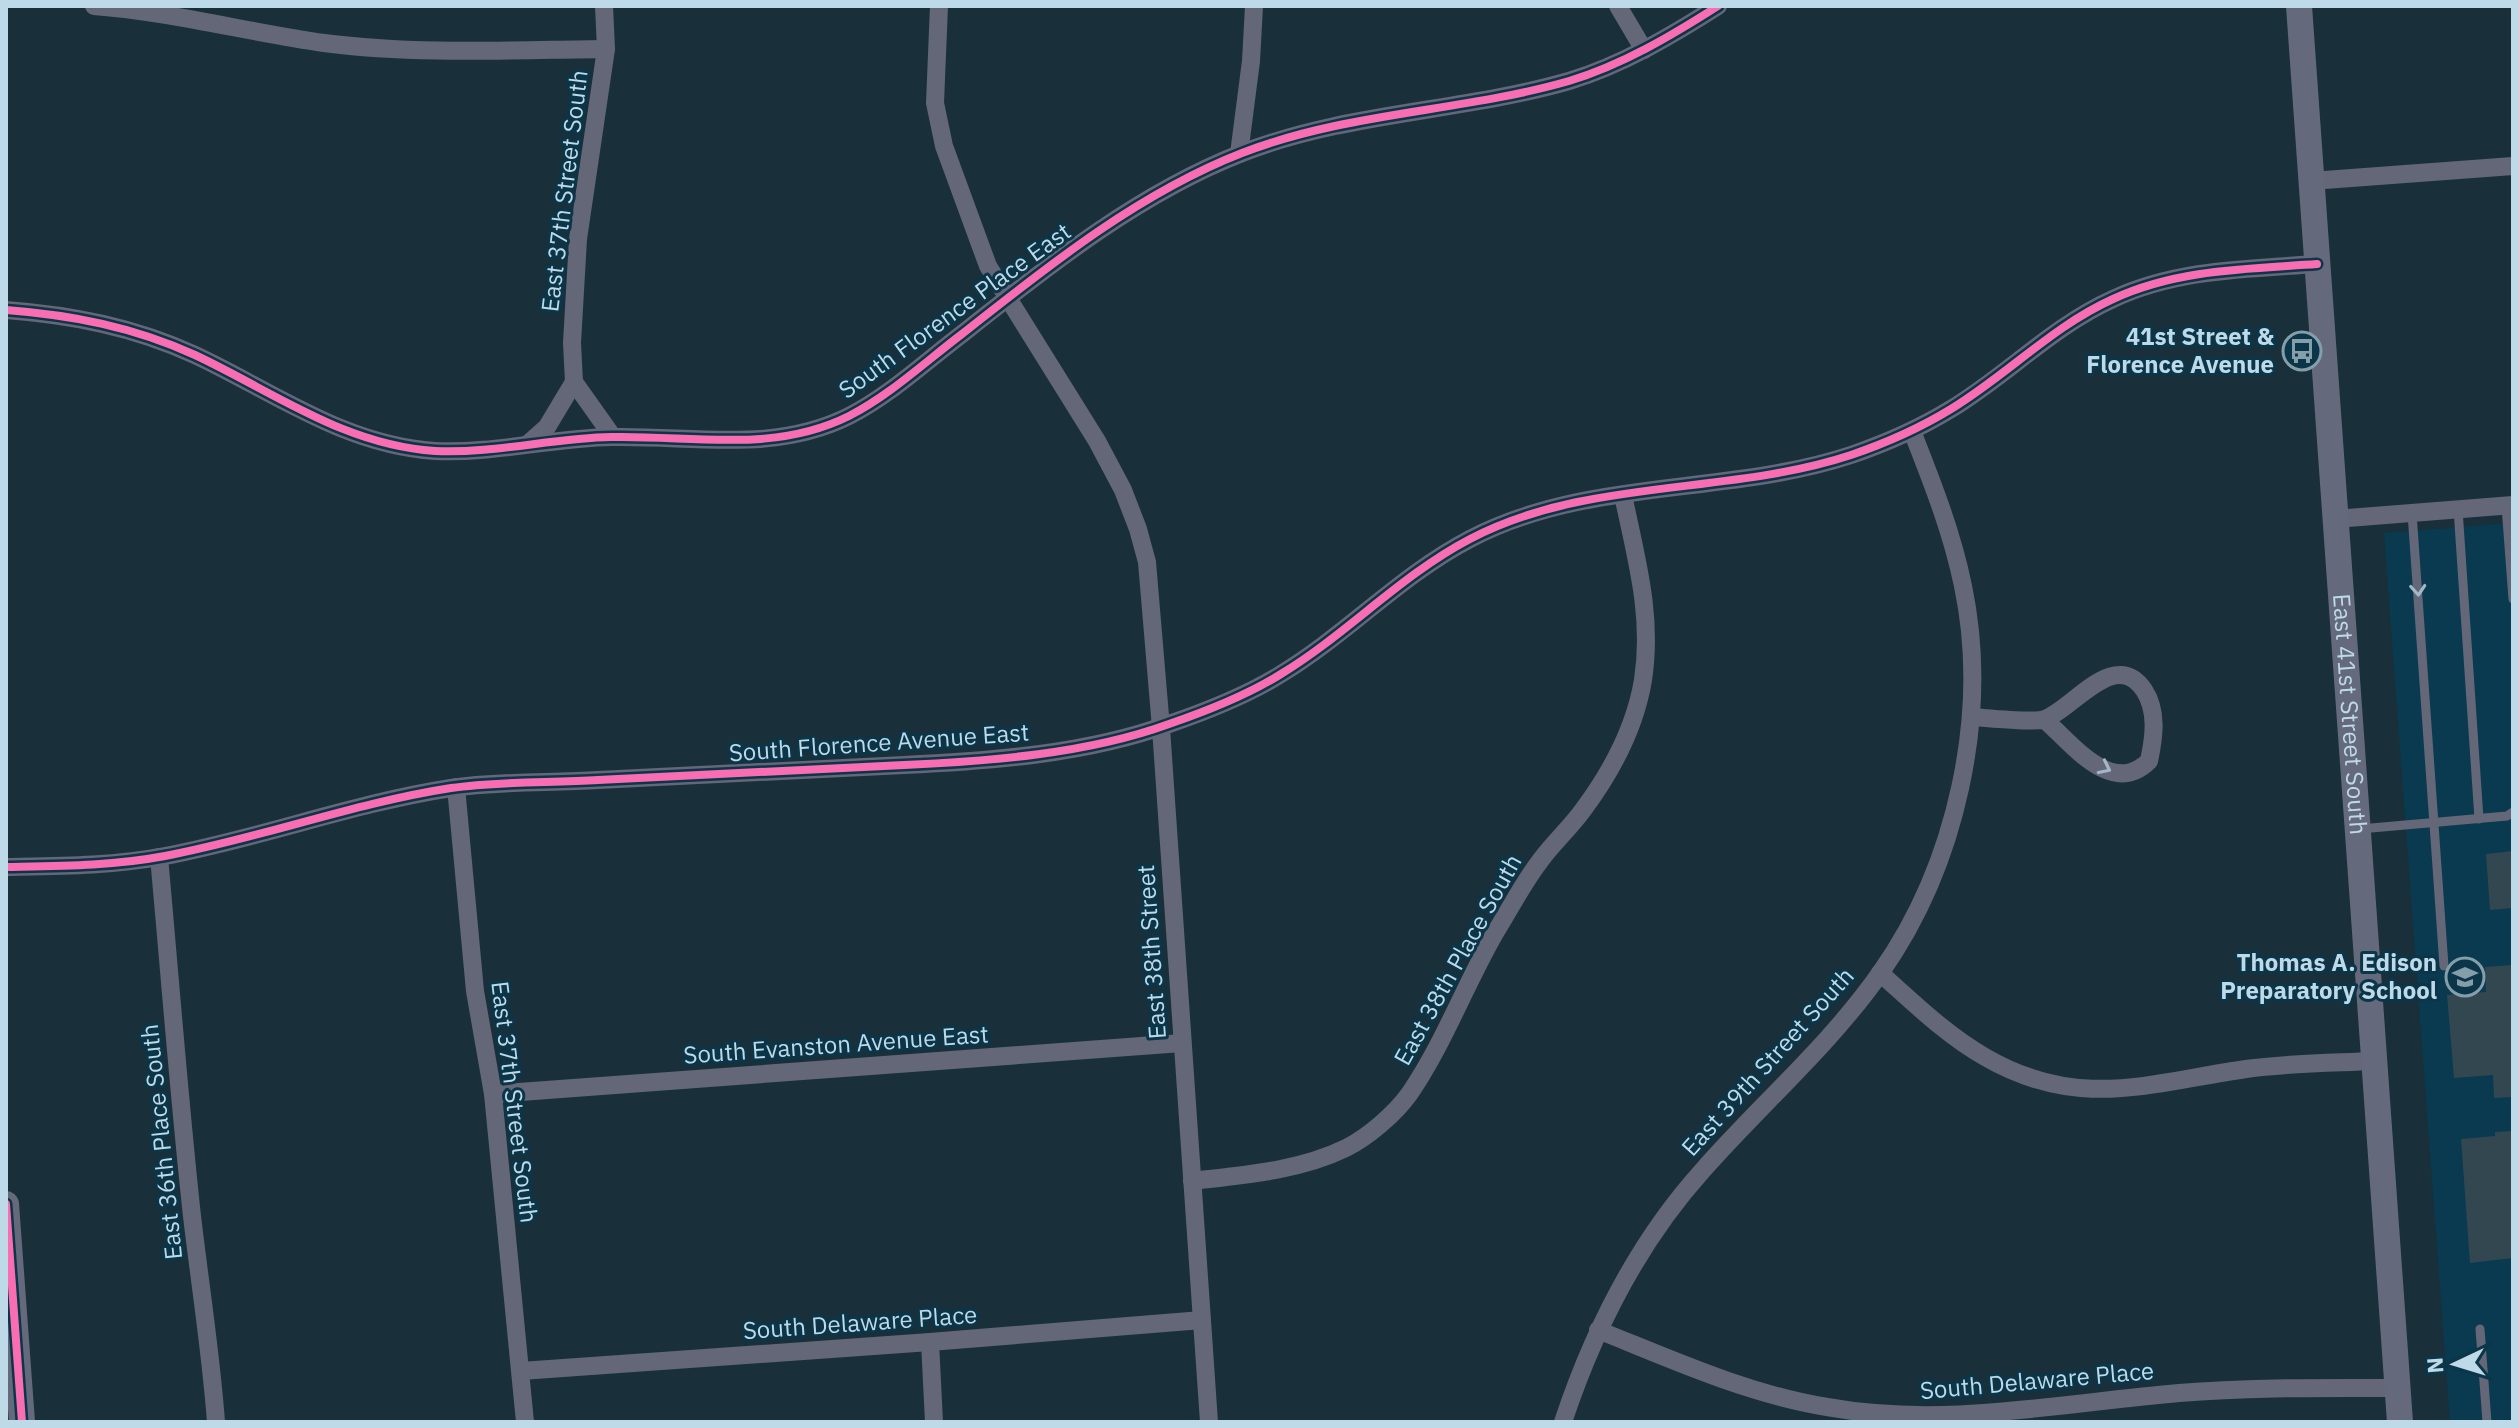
<svg xmlns="http://www.w3.org/2000/svg" width="2519" height="1428" font-family="'IBM Plex Sans',sans-serif">
	<rect width="100%" height="100%" fill="#19303a"/>
	<path fill="#093a4f" d="M2513,523v899h-63l-66,-889z"/>
	<g fill="#334751">
		<path d="M2513,851v57l-23,2 -4,-56z"/>
		<path d="M2513,965v132l-19,1 -1,-23 -39,3 -7,-83 39,-3 -1,-25z"/>
		<path d="M2513,1131v127l-43,5 -9,-124 34,-3v-4z"/>
	</g>
	<g fill="none" stroke-linecap="round" stroke-linejoin="round">
		<g stroke="#646778" stroke-width="9">
			<path d="M2506,506l7,93"/>
			<path d="M2458,509l21,310"/>
			<path d="M2412,513l32,453"/>
			<path d="M2360,829l147,-13 6,-4"/>
			<path d="M2480,1329l7,93"/>
		</g>
		<g stroke="#646778" stroke-width="18">
			<path d="M94,6c77,6 153,26 230,37 93,12 188,7 282,6"/>
			<path d="M939,6l-4,97 9,43 44,120 109,175 26,49 15,39 9,33 14,166 48,694"/>
			<path d="M1618,6l26,44"/>
			<path d="M1239,154l12,-93 3,-55"/>
			<path d="M2311,181l202,-15"/>
			<path d="M6,310c66,5 128,17 189,45 79,37 149,90 240,96 57,3 118,-13 176,-14 81,-2 162,17 238,-21 41,-21 76,-54 113,-82 86,-68 177,-141 280,-181 105,-41 219,-41 327,-72 53,-16 102,-45 149,-75"/>
			<path d="M574,382l39,55"/>
			<path d="M529,443l18,-16 27,-45 -2,-39 6,-104 28,-190 -2,-43"/>
			<path d="M2335,519l178,-14"/>
			<path d="M1972,717c15,1 62,6 73,2 28,-10 70,-72 99,-29 14,21 10,48 5,71 -37,36 -76,-16 -104,-41"/>
			<path d="M456,787l19,204 18,103 32,328"/>
			<path d="M159,857c11,120 20,240 33,359 8,69 19,137 24,206"/>
			<path d="M6,867c54,-1 106,-1 159,-11 96,-18 189,-53 286,-68 47,-7 98,-5 147,-8 102,-5 204,-10 306,-15 86,-4 183,-11 265,-41 38,-13 77,-28 112,-50 66,-40 120,-99 189,-135 118,-62 257,-43 381,-84 35,-12 69,-27 100,-46 56,-34 102,-83 162,-110 64,-30 135,-30 204,-35"/>
			<path d="M1880,973c33,29 66,62 105,84 93,54 165,26 261,12 42,-6 86,-6 128,-8"/>
			<path d="M493,1094l689,-51"/>
			<path d="M1192,1181c51,-6 107,-10 154,-33 22,-11 49,-34 64,-55 34,-50 55,-108 85,-160 15,-24 28,-50 45,-72 13,-18 30,-33 43,-51 29,-39 52,-82 60,-130 10,-65 -7,-122 -20,-185"/>
			<path d="M1598,1330c75,30 149,64 229,77 117,21 235,-4 352,-14 72,-6 145,-5 218,-5"/>
			<path d="M930,1342l4,80"/>
			<path d="M521,1371l409,-29 272,-22"/>
			<path d="M1563,1422c31,-93 74,-179 140,-252 58,-66 127,-125 178,-198 75,-107 109,-257 82,-386 -11,-54 -31,-104 -51,-155"/>
		</g>
		<g stroke="#646a7c" stroke-width="26">
			<path id="s1" d="M2299,6l101,1416"/>
			<path d="M6,1204l16,218"/>
		</g>
		<g stroke="#0b3548" stroke-width="13">
			<g id="cycleway">
				<path d="M6,310c66,5 128,17 189,45 79,37 149,90 240,96 57,3 118,-13 176,-14 81,-2 162,17 238,-21 41,-21 76,-54 113,-82 86,-68 177,-141 280,-181 105,-41 219,-41 327,-72 53,-16 102,-45 149,-75"/>
				<path d="M6,867c54,-1 106,-1 159,-11 96,-18 189,-53 286,-68 47,-7 98,-5 147,-8 102,-5 204,-10 306,-15 86,-4 183,-11 265,-41 38,-13 77,-28 112,-50 66,-40 120,-99 189,-135 118,-62 257,-43 381,-84 35,-12 69,-27 100,-46 56,-34 102,-83 162,-110 64,-30 135,-30 204,-35"/>
				<path d="M6,1204l16,218"/>
			</g>
		</g>
		<use href="#cycleway" stroke="#f96db3" stroke-width="8"/>
	</g>
	<defs><path id="oneway-chevron" d="M-2-3.5L2.5 0L-2 3.5" fill="none" stroke-width="1.6" stroke-linecap="round" stroke-linejoin="round" transform="scale(2)"/></defs>
	<g stroke="#a3b7c6">
		<use href="#oneway-chevron" transform="translate(2418 590) rotate(86)"/>
		<use href="#oneway-chevron" transform="translate(2105 768) rotate(26)"/>
	</g>
	<defs>
		<g id="bus-ring" transform="scale(2)"><circle r="9.5" fill="#0b3548" stroke="#849eaa" stroke-width="1.5"/><path d="M-5-6H5V4H4V6H2V4H-2V6H-4V4H-5ZM-3.5-4V0h7V-4ZM-3.5 1.2v1.5H-2V1.2ZM2 1.2v1.5H3.5V1.2Z" fill="#849eaa"/></g>
		<g id="school-ring" transform="scale(2)"><circle r="9.5" fill="#0b3548" stroke="#849eaa" stroke-width="1.5"/><path d="M0-5L7-2L0 1L-7-2ZM-4 1L0 2.5L4 1V4Q0 6-4 4Z" fill="#849eaa"/></g>
	</defs>
	<g fill-rule="evenodd">
		<use href="#bus-ring" x="2302" y="351"/>
		<use href="#school-ring" x="2465" y="977"/>
	</g>
	<g text-anchor="middle" stroke-width="6" stroke-linejoin="round" paint-order="stroke">
		<g font-size="24" fill="#bed9e7" stroke="#0b3548">
			<text transform="translate(565 191) rotate(-83)" y="8">East 37th Street South</text>
			<text transform="translate(955 311) rotate(-36)" y="8">South Florence Place East</text>
			<text dy="8" stroke="none"><textPath href="#s1" startOffset="710">East 41st Street South</textPath></text>
			<text transform="translate(879 743) rotate(-4)" y="8">South Florence Avenue East</text>
			<text transform="translate(1152 952) rotate(-94)" y="8">East 38th Street</text>
			<text transform="translate(1458 960) rotate(-61)" y="8">East 38th Place South</text>
			<text transform="translate(836 1045) rotate(-4)" y="8">South Evanston Avenue East</text>
			<text transform="translate(1768 1062) rotate(-48)" y="8">East 39th Street South</text>
			<text transform="translate(514 1102) rotate(83)" y="8">East 37th Street South</text>
			<text transform="translate(162 1142) rotate(-96)" y="8">East 36th Place South</text>
			<text transform="translate(860 1323) rotate(-4)" y="8">South Delaware Place</text>
			<text transform="translate(2037 1381) rotate(-5)" y="8">South Delaware Place</text>
		</g>
		<g font-size="24" font-weight="bold" fill="#bed9e7" stroke="#0b3548" text-anchor="end">
			<text x="2274" y="345">41st Street &amp;<tspan x="2274" dy="28">Florence Avenue</tspan></text>
			<text x="2437" y="971">Thomas A. Edison<tspan x="2437" dy="28">Preparatory School</tspan></text>
		</g>
	</g>
	<rect width="2519" height="1428" fill="none" stroke="#bed9e7" stroke-width="16"/>
	<g transform="translate(2455 1364) rotate(266)" stroke="#0b3548" stroke-width="6" paint-order="stroke">
	<path d="M0-6L14 30L0 20L-14 30Z" fill="#bed9e7"/>
	<text y="-12" font-size="22" font-weight="bold" text-anchor="middle" fill="#bed9e7">N</text>
	</g>
</svg>
